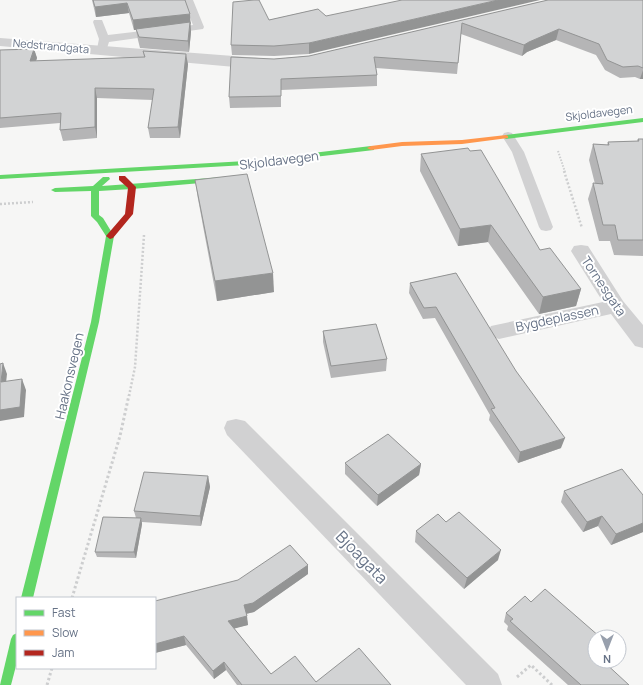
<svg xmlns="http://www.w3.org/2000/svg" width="643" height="685" font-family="Manrope,sans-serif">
	<rect width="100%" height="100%" fill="#f6f6f5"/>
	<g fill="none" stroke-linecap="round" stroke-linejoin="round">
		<path stroke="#cdcecf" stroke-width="2" stroke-dasharray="1.5 1.5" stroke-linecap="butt" d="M558,151l7,21"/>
		<g stroke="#cdcecf" stroke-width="2.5" stroke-dasharray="2 2" stroke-linecap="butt">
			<path d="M564,171l18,57"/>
			<path d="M0,204l33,-2"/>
			<path d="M129,396l6,-29 9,-132"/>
		</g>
		<g stroke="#cdcecf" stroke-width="3" stroke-dasharray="2.5 2.5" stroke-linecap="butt">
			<path d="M72,598l48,-162 9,-41"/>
			<path d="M517,677l14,-12 21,20"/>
			<path d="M47,685l5,-17"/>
		</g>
		<g fill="#d1d1d2" fill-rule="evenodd">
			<path d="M183,0h10l11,27 -1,2 -94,13 -3,9h-8l-1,-2 2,-10 -6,-17 1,-2h8l6,15 85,-10z"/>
			<path d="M508,132l4,1 12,19 29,75 -2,3 -5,1 -5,-1 -2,-3 -27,-75 -10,-16 2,-3z"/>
		</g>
		<g fill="#d1d1d2" fill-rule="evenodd">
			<path d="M0,38l259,20 5,2 3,3 -3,3 -5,2 -24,-1 -235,-21z"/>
			<path d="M581,245l7,1 35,55 20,24v23l-8,-2 -24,-32 -112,25 -8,-3 -3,-5 3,-5 112,-24 -32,-51 3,-5z"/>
			<path d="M236,419l9,2 253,253 4,11h-36l-239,-250 -3,-7 3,-7z"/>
		</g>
		<g fill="#63d668" fill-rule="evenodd">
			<path d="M643,118v4l-137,17 -3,-2 3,-2z"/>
			<path d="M371,146h3v4l-128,15 -246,14v-4l246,-14z"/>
			<path d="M103,177h6l1,2 -8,7 122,-9 4,2 -4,2 -92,8 -33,2v24l4,3 11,18 -15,86 -66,276h-12l70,-276 15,-86 -9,-14 -6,-6v-25l-36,1 -4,-2 4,-2 38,-2z"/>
			<path d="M17,633v29l-6,23h-11l11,-46 2,-4z"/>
		</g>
		<path fill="#ff974d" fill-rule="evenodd" d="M506,135l2,1v2l-46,6 -60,2 -31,4 -4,-2 4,-2 31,-4 60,-2z"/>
		<path fill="#b3261e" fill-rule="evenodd" d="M119,176h6l11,11 -3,27 -20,24 -3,1 -4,-3 19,-22 3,-26 -9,-8z"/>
	</g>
	<g fill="#b5b5b6">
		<path d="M92,0h93l6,24h-1l1,8 -2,20 -49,-4 -2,-8 -2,-10h-2l-5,-17 -33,4z"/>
		<path d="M548,0h95v79h-3l-5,-2 -15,1 -15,-8 -9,-15 -40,-15 -29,12 -5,4 -61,-22 -4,40 -81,-6 1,7v11l-96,4v17l-51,1 -1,-11 45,-38 35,-3z"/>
		<path d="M318,9l-9,45 -35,2 -42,-1 -1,-10 38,-25z"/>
		<path d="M34,49l3,9 -1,3 108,-4 -1,-6 45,13 -8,74h-30l-2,-10 5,-28 -56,-2v40l-34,3 -3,-11v-7l-60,5v-78z"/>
		<path d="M638,139h5v117l-29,-1 -4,-14h-11l-11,-42 5,-16 2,1 -6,-24 4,-16 14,1 1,-3 29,-1z"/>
		<path d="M421,154l119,96 41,39 -5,17 -37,8 -51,-72 -30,4 -38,-75z"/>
		<path d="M195,180l79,112 -57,9 -19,-102z"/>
		<path d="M456,273l105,175 -43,15 -29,-43 1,-5 -55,-97 -12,1 -14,-26 1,-10z"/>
		<path d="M323,331l64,28 -1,12 -55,7 -8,-36z"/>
		<path d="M345,463l76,1 -2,11 -42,31 -32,-32z"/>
		<path d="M208,476l2,11 -9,39 -59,-4v2l-6,34 -39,-1 -2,-5 41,-34 -2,-7z"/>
		<path d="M564,491l79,4v37l-32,13 -13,-19 -15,6 -22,-30z"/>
		<path d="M446,522l52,38 -34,29 -49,-47 1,-11z"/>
		<path d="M308,574l-54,38 -8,2 2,11 -14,3 37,46 45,8 75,3h-154l-11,-15 -12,9 -28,-34 -31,8v-52z"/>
		<path d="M506,613l89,48 34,24h-61l-61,-55 1,-4 -4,-4z"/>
	</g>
	<g fill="#939494">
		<path d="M498,0h42l-231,54v-11z"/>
		<path d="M127,3l2,10 -33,4 -1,-10z"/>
		<path d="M190,14l1,18 -2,20 -1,-11 2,-17 -56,6 -1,-10z"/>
		<path d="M559,29l-3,11 -29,12 -5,4 2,-11 5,-3z"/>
		<path d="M34,49l3,9 -5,13 -2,-10z"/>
		<path d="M186,54l2,10 -8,74 -2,-11z"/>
		<path d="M643,70v9h-3z"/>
		<path d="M95,88l2,10v40l-2,-11z"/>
		<path d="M491,225l-3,17 -30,4 2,-17z"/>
		<path d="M273,273l1,19 -57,9 -2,-20z"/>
		<path d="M581,289l-5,17 -37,8 4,-17z"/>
		<path d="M3,363l4,11 -2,18 -4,-10z"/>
		<path d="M22,379l4,11 -2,27 -24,4v-11z"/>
		<path d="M565,438l-4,10 -43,15 2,-11z"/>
		<path d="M421,464l-2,11 -42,31 1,-11z"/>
		<path d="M208,476l2,11 -9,39 -1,-10z"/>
		<path d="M602,516l-4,10 -15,6 4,-10z"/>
		<path d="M141,518l1,6 -6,34 -2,-6z"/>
		<path d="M643,523v9l-32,13 5,-11z"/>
		<path d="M501,550l-3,10 -34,29 3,-11z"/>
		<path d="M308,565v9l-54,38 -9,2 -1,-9z"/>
		<path d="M247,616l1,9 -19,5 -1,-9z"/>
		<path d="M184,636l2,9 -31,8v-9z"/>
		<path d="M224,662l2,8 -12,9 -1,-8z"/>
	</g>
	<g fill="#d2d3d4" stroke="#939494">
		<path d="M93,0h92l5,14 -57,6 -6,-17 -32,4z"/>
		<path d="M254,0h5l10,20 49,-11 8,7 76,-16h96l-189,43 -35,3 -43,-1 2,-43z"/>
		<path d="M548,0h95v68l-5,-2 -15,1 -16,-7 -8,-16 -40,-15 -30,13 -5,3 -62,-22 -4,40 -84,-6 3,18 -96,4v17l-52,1 2,-40 43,2 35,-3z"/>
		<path d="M190,22l-2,19 -49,-4 -3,-8z"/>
		<path d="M34,49l-4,12 115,-4 -2,-6 43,3 -8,73 -30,1 6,-39 -59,-1v39l-35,3 1,-17 -61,5v-68z"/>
		<path d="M638,139h5v101h-25l-3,-15h-12l-10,-42 10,1 -10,-40 16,1 -1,-3 31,-1z"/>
		<path d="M468,148l2,3 11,-1 59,100 10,-2 31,41 -38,8 -52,-72 -31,4 -39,-75z"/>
		<path d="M247,174l26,99 -58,8 -20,-101z"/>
		<path d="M456,273l60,98 49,67 -45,14 -29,-43 4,-1 -59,-101 -12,1 -14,-25z"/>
		<path d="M376,324l11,35 -56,7 -8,-35z"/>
		<path d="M3,363l-2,19 21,-3 -2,28 -20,3v-46z"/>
		<path d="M388,434l33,30 -43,31 -33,-32z"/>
		<path d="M622,469l21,26v28l-27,11 -14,-18 -15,6 -23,-31z"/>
		<path d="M144,472l64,4 -8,40 -66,-5z"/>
		<path d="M459,512l42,38 -34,28 -51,-47 22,-17 8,8z"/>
		<path d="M103,517l38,1 -7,34h-39z"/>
		<path d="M290,545l18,20 -55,38 -9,2 3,11 -19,5 43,53 24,-18 21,26 43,-34 32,37h-149l-18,-23 -11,9 -29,-35 -29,8v-43l83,-21z"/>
		<path d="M545,589l55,48h-5v24h8l26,24h-48l-71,-64 3,-2 -7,-6 19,-17 6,6z"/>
	</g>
	<g text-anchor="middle" stroke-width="4" stroke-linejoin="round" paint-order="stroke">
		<g font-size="11" fill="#667286" stroke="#fff">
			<text transform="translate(51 46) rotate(5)" y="4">Nedstrandgata</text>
			<text transform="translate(599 113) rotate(-7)" y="4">Skjoldavegen</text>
		</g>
		<g font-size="13" fill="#667286" stroke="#fff">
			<text transform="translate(279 160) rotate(-7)" y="5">Skjoldavegen</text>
			<text transform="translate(604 286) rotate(56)" y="5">Tornesgata</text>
			<text transform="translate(557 318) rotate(-12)" y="5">Bygdeplassen</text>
			<text transform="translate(69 376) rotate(-77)" y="5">Haakonsvegen</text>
		</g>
		<g font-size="16" fill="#667286" stroke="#fff">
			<text transform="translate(362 557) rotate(46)" y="6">Bjoagata</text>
		</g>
	</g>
	<rect x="16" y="597" width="140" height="72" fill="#ffffff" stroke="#c2c7cf"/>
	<rect x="24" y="610" width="20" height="6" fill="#63d668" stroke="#c2c7cf"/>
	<text x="52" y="617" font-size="12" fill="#667286">Fast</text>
	<rect x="24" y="630" width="20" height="6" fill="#ff974d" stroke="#c2c7cf"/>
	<text x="52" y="637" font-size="12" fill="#667286">Slow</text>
	<rect x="24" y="650" width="20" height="6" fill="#b3261e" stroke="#c2c7cf"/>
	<text x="52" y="657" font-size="12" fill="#667286">Jam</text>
	<g transform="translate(607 649) rotate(180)"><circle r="19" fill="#ffffff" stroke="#c2c7cf"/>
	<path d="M0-3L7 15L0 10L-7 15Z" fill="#98a0ad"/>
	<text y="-6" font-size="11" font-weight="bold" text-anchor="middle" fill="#667286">N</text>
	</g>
</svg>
